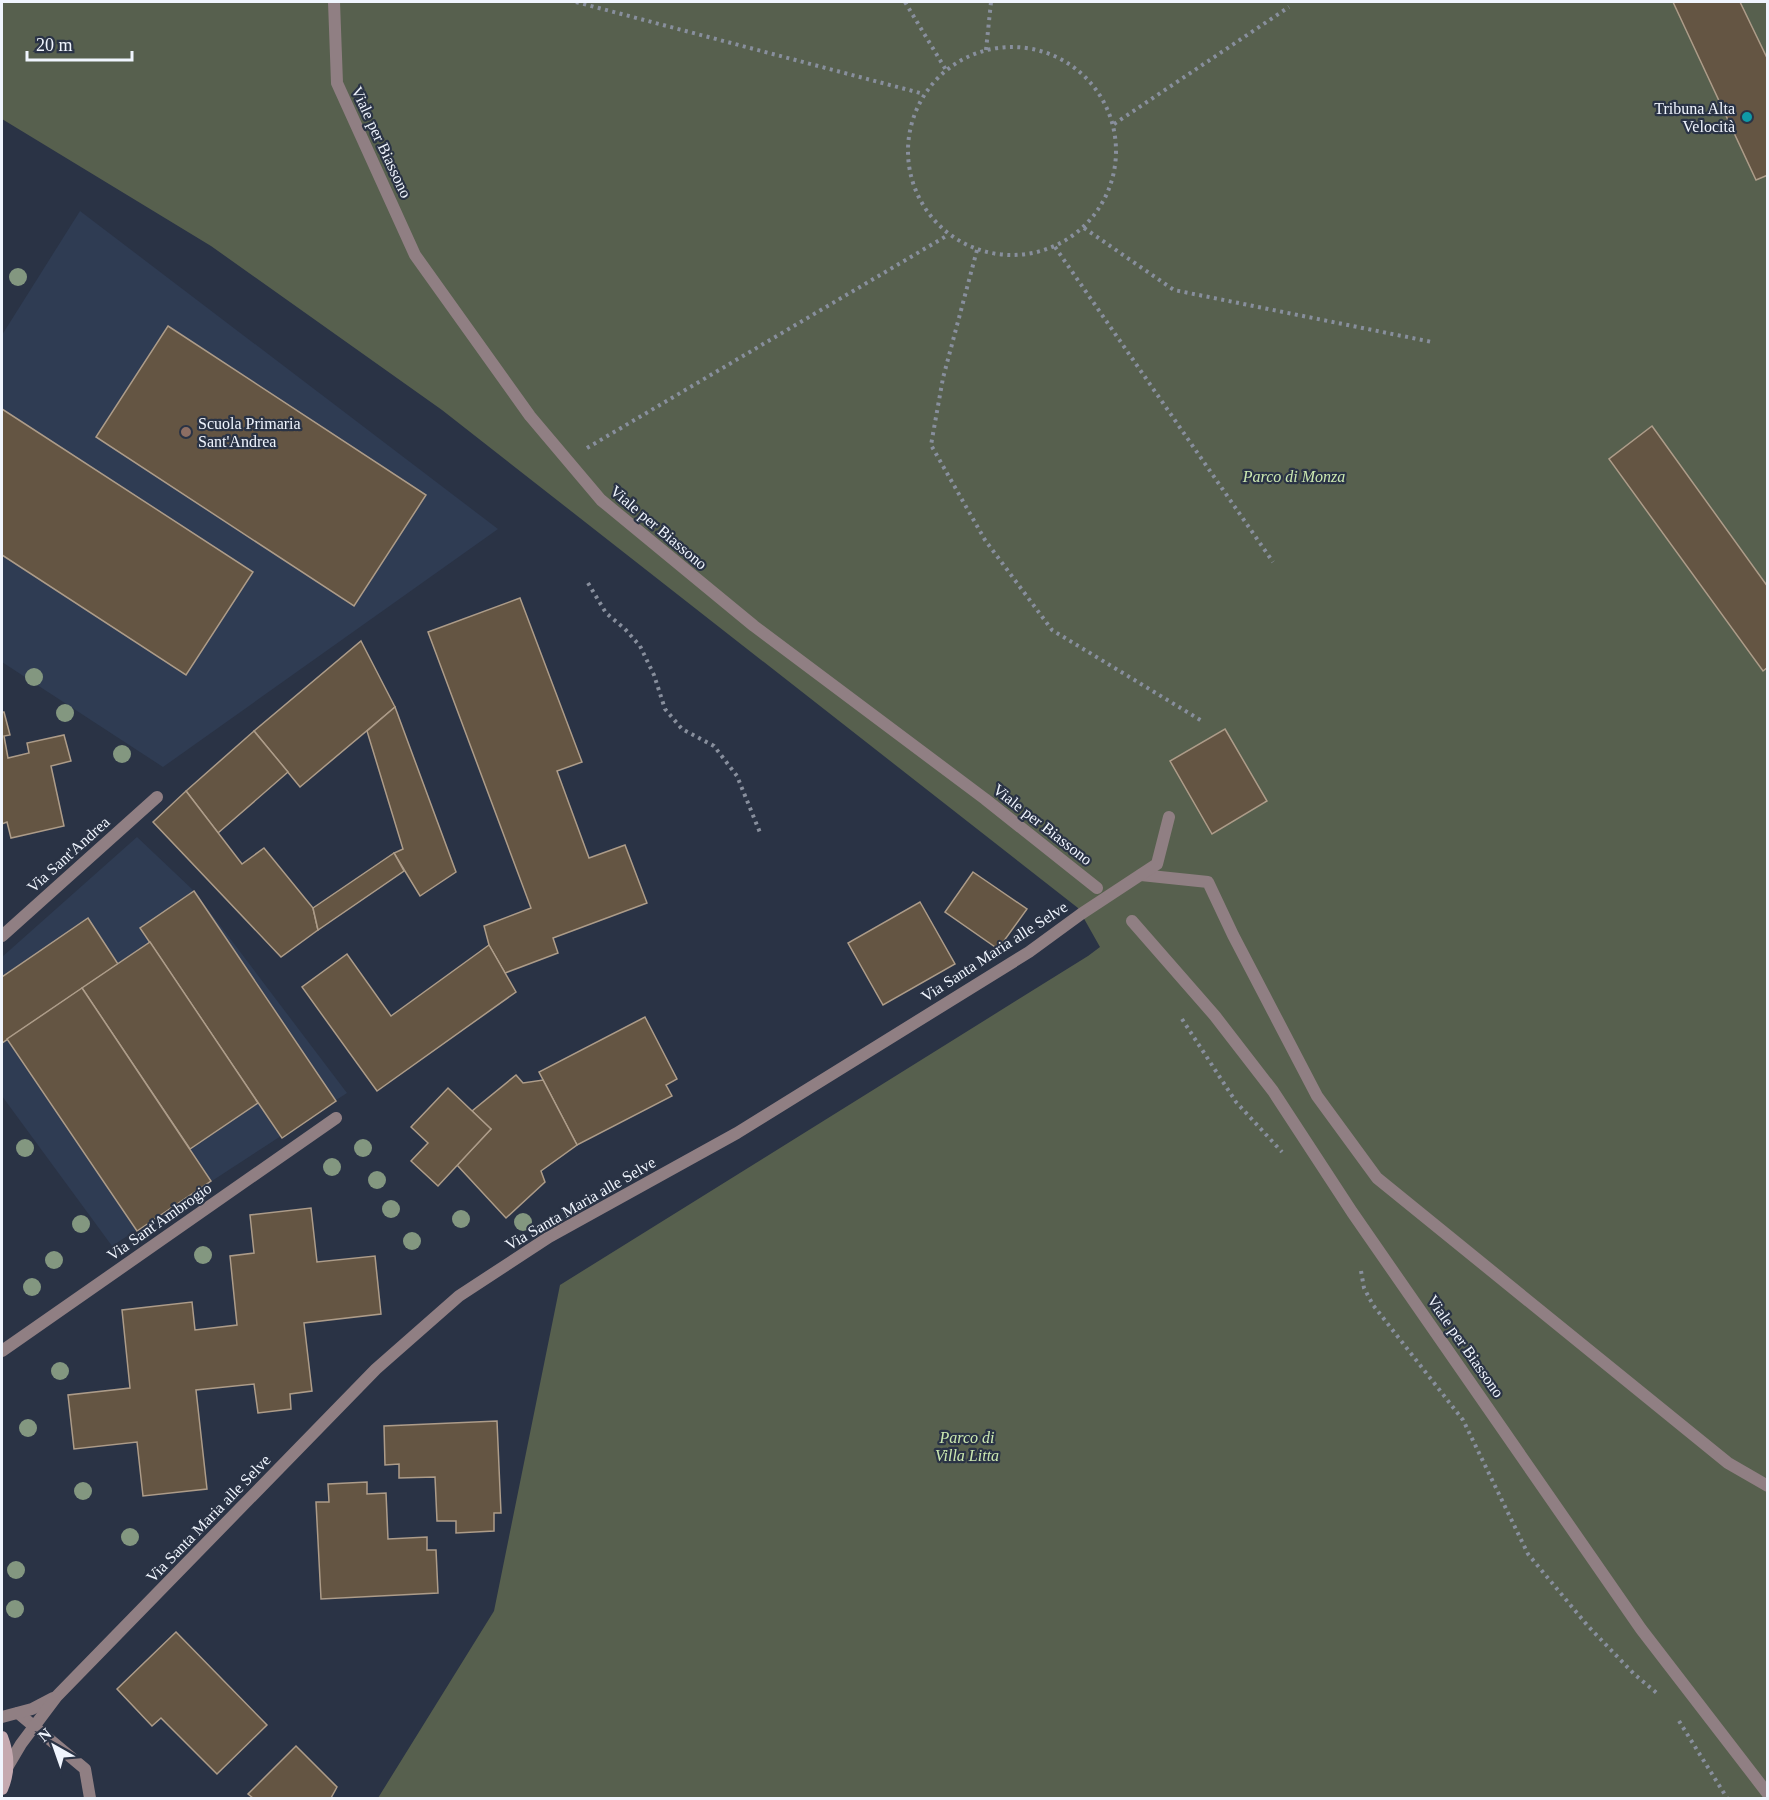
<svg xmlns="http://www.w3.org/2000/svg" width="1769" height="1800" font-family="Georgia,serif">
	<rect width="100%" height="100%" fill="#2a3345"/>
	<g fill="#2f3c53">
		<path d="M80,211l418,318 -335,238 -161,-105v-327z"/>
		<path d="M137,837l57,54 153,202 -235,153 -110,-150v-139z"/>
	</g>
	<path fill="#57604e" d="M2,2h1765v1796h-1389l116,-187 66,-326 528,-329 12,-9 -22,-39 -636,-498 -231,-164 -209,-127z"/>
	<g fill="#645543" stroke="#ad9c89" stroke-width="1.5">
		<path d="M1673,2h67l28,58v115l-12,5z"/>
		<path d="M168,326l258,169 -72,111 -258,-169z"/>
		<path d="M2,409l251,163 -67,103 -184,-120z"/>
		<path d="M1652,426l116,161v80l-5,4 -154,-212z"/>
		<path d="M520,598l62,164 -25,9 32,87 36,-13 22,58 -94,35 5,15 -53,20 -16,-28 -5,-19 47,-18 -103,-276z"/>
		<path d="M361,641l34,66 -95,80 -46,-56z"/>
		<path d="M395,707l61,165 -36,24 -26,-43 9,-4 -36,-118z"/>
		<path d="M2,712h2l6,23 -6,1 4,22 21,-5 -2,-10 37,-8 7,26 -20,5 13,60 -53,12 -4,-16 -5,2z"/>
		<path d="M1225,729l42,72 -55,33 -42,-73z"/>
		<path d="M254,731l34,41 -70,61 -32,-42z"/>
		<path d="M186,791l56,73 22,-16 49,60 5,22 -37,27 -128,-135z"/>
		<path d="M394,853l10,18 -86,59 -5,-22z"/>
		<path d="M973,872l54,37 -29,40 -53,-37z"/>
		<path d="M194,891l142,210 -54,37 -142,-210z"/>
		<path d="M920,902l35,62 -72,41 -35,-62z"/>
		<path d="M88,918l30,46 -116,79v-66z"/>
		<path d="M150,942l108,161 -68,46 -108,-161z"/>
		<path d="M489,945l27,47 -139,99 -75,-104 45,-33 44,62z"/>
		<path d="M82,988l129,193 -74,50 -130,-192z"/>
		<path d="M645,1017l32,62 -11,6 6,11 -95,49 -38,-73z"/>
		<path d="M516,1075l7,8 20,-3 34,65 -36,26 4,11 -39,36 -49,-53 34,-36 -19,-18z"/>
		<path d="M448,1088l43,41 -53,57 -27,-25 17,-18 -17,-16z"/>
		<path d="M311,1208l6,54 58,-6 6,58 -77,9 8,68 -22,3 1,15 -33,4 -4,-29 -58,6 11,99 -64,7 -6,-54 -63,7 -6,-54 62,-7 -8,-78 70,-8 3,28 42,-5 -7,-69 24,-3 -4,-38z"/>
		<path d="M497,1421l4,92h-7v18l-38,2v-12h-19l-2,-44 -36,1v-14l-14,1 -1,-39z"/>
		<path d="M367,1482v12l19,-1 2,46 39,-2v13h9l2,43 -117,6 -5,-97h13l-1,-18z"/>
		<path d="M176,1632l91,93 -50,49 -56,-56 -9,8 -35,-37z"/>
		<path d="M296,1746l41,41 -6,11h-78l-5,-4z"/>
	</g>
	<g fill="none" stroke-linecap="round" stroke-linejoin="round">
		<g stroke="#888f9d" stroke-width="4" stroke-dasharray="3 4.5" stroke-linecap="butt">
			<path d="M576,2l348,92"/>
			<path d="M905,2l41,68"/>
			<circle cx="1012" cy="151" r="104"/>
			<path d="M986,50l5,-48"/>
			<path d="M1114,124l175,-117"/>
			<path d="M1084,228l90,62 258,52"/>
			<path d="M1055,247l218,315"/>
			<path d="M977,250l-34,128 -12,67 54,95 67,90 150,91"/>
			<path d="M587,448l361,-213"/>
			<path d="M588,583l18,30 19,16 15,17 14,29 11,34 17,20 32,17 23,30 24,59"/>
			<path d="M1182,1019l54,83 46,50"/>
			<path d="M1361,1271l3,17 9,17 90,115 65,134 59,71 47,49 24,20"/>
			<path d="M1679,1721l48,77"/>
		</g>
		<g stroke="#907f83" stroke-width="12">
			<path d="M334,2l3,81 78,172 115,161 71,84 153,126 231,173 112,89"/>
			<path d="M1141,875l67,7 25,53 84,161 60,82 351,285 40,23"/>
			<path d="M1132,921l83,95 58,75 79,121 289,417 127,165"/>
			<path d="M18,1713l67,56 5,29"/>
		</g>
		<g stroke="#907f83" stroke-width="12">
			<path d="M2,936l155,-139"/>
			<path d="M2,1351l334,-233"/>
			<path d="M2,1717l30,-8 21,-11"/>
			<path d="M8,1766l13,-22 36,-48 319,-327 83,-73 90,-59 188,-104 292,-181 52,-38 76,-50 12,-47"/>
		</g>
		<path stroke="#c5a9b0" stroke-width="12" d="M2,1737c7,18 8,34 0,52"/>
	</g>
	<g fill="#839780">
		<circle cx="18" cy="277" r="9"/>
		<circle cx="34" cy="677" r="9"/>
		<circle cx="65" cy="713" r="9"/>
		<circle cx="122" cy="754" r="9"/>
		<circle cx="25" cy="1148" r="9"/>
		<circle cx="363" cy="1148" r="9"/>
		<circle cx="332" cy="1167" r="9"/>
		<circle cx="377" cy="1180" r="9"/>
		<circle cx="391" cy="1209" r="9"/>
		<circle cx="461" cy="1219" r="9"/>
		<circle cx="523" cy="1222" r="9"/>
		<circle cx="81" cy="1224" r="9"/>
		<circle cx="412" cy="1241" r="9"/>
		<circle cx="203" cy="1255" r="9"/>
		<circle cx="54" cy="1260" r="9"/>
		<circle cx="32" cy="1287" r="9"/>
		<circle cx="60" cy="1371" r="9"/>
		<circle cx="28" cy="1428" r="9"/>
		<circle cx="83" cy="1491" r="9"/>
		<circle cx="130" cy="1537" r="9"/>
		<circle cx="16" cy="1570" r="9"/>
		<circle cx="15" cy="1609" r="9"/>
	</g>
	<circle fill="#0f9aa8" stroke="#2a3345" stroke-width="2" cx="1747" cy="117" r="6"/>
	<circle fill="#8d6e63" stroke="#2a3345" stroke-width="2" cx="186" cy="432" r="6"/>
	<g text-anchor="middle" stroke-width="4.5" stroke-linejoin="round" paint-order="stroke">
		<g font-size="16" fill="#f0f5fe" stroke="#2a3345" text-anchor="end">
			<text x="1735" y="114">Tribuna Alta<tspan x="1735" dy="18">Velocità</tspan></text>
			<text x="198" y="429" text-anchor="start">Scuola Primaria<tspan x="198" dy="18">Sant'Andrea</tspan></text>
		</g>
		<g font-size="16" fill="#f0f5fe" stroke="#2a3345">
			<text transform="translate(382 142) rotate(65)" y="6">Viale per Biassono</text>
			<text transform="translate(659 527) rotate(40)" y="6">Viale per Biassono</text>
			<text transform="translate(1043 824) rotate(38)" y="6">Viale per Biassono</text>
			<text transform="translate(68 854) rotate(-42)" y="6">Via Sant'Andrea</text>
			<text transform="translate(994 951) rotate(-33)" y="6">Via Santa Maria alle Selve</text>
			<text transform="translate(580 1203) rotate(-30)" y="6">Via Santa Maria alle Selve</text>
			<text transform="translate(159 1221) rotate(-35)" y="6">Via Sant'Ambrogio</text>
			<text transform="translate(1466 1346) rotate(55)" y="6">Viale per Biassono</text>
			<text transform="translate(208 1518) rotate(-46)" y="6">Via Santa Maria alle Selve</text>
		</g>
		<g font-size="16" font-style="italic" fill="#cce9b1" stroke="#2a3345">
			<text x="1294" y="482">Parco di Monza</text>
			<text x="967" y="1443">Parco di<tspan x="967" dy="18">Villa Litta</tspan></text>
		</g>
	</g>
	<rect width="1769" height="1800" fill="none" stroke="#f0f5fe" stroke-width="6"/>
	<g transform="translate(54 1746) rotate(320)" stroke="#2a3345" stroke-width="4.5" paint-order="stroke">
	<path d="M0-4.5L10 22L0 15L-10 22Z" fill="#f0f5fe"/>
	<text y="-9" font-size="16" font-weight="bold" text-anchor="middle" fill="#f0f5fe">N</text>
	</g>
	<path d="M27 51v9h105v-9" fill="none" stroke="#f0f5fe" stroke-width="3"/>
	<text x="36" y="51" font-size="18" fill="#f0f5fe" stroke="#2a3345" stroke-width="4.5" paint-order="stroke">20 m</text>
</svg>
